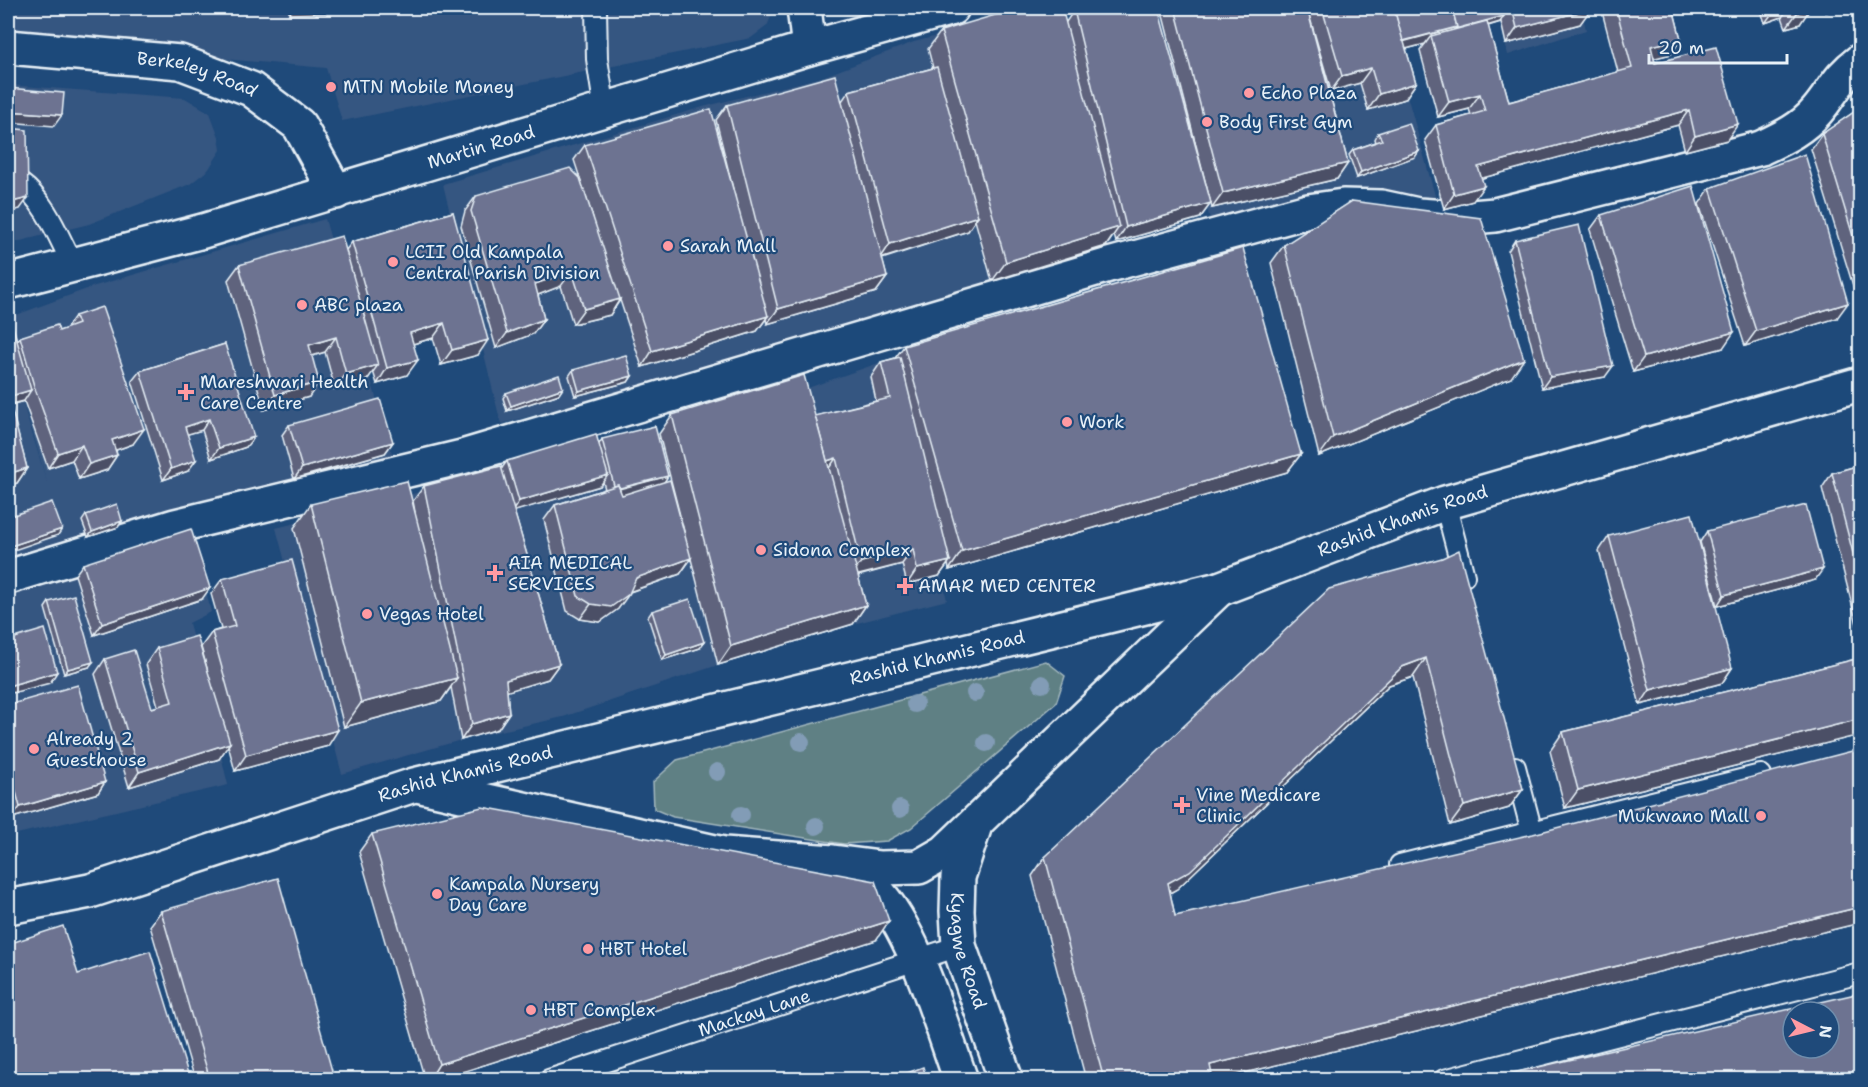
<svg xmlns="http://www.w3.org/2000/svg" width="1868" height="1087" font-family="'Shantell Sans',sans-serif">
	<rect width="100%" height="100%" fill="#1f4a7a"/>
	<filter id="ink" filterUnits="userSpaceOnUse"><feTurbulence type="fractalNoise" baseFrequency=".0167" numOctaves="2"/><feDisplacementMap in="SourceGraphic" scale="12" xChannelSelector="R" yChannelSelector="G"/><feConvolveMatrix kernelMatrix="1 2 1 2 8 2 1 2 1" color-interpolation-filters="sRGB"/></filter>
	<g filter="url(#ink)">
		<g fill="#365681">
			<path d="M8,8h767l-8,18 -16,12 -409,83 -16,-53 -318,-28z"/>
			<path d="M1044,8h10l60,242 -352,103 -261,71 -58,-240 260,-77 119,-30 92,-35z"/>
			<path d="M1152,8h429l5,22 -78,25 -8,-33 -105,30 42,151 -226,20z"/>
			<path d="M8,85l177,13 25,15 9,24 2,13 -13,20 -18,14 -101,40 -81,20z"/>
			<path d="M325,219l68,238 -385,107v-211l39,130 -39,-139v-26l87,-32z"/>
			<path d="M887,360l60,240 -94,24 -62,-230z"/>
			<path d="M659,434l59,231 -155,52 -102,23 -119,34 -66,-246 224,-56z"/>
			<path d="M193,537l18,75 -22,11 39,162 -220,51v-247z"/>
		</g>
		<path fill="#5f8084" stroke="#a4b8be" stroke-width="1.5" d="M1046,661l19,15 -9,27 -145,125 -24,13 -43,3 -171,-27 -19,-8 -1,-27 24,-22z"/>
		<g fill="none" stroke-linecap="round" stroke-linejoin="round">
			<g stroke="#e8f1f8" stroke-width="24">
				<g id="service">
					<path d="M596,8l1,51 8,52"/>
					<path d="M20,183c26,19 38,53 53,82"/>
					<path d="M1445,503l19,73"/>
					<path d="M1515,767l17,65 229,-57"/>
					<path d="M1400,865l132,-33"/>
					<path id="s1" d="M549,1080l410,-134"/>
					<path d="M1444,1080l416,-107"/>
				</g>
			</g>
			<g stroke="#e8f1f8" stroke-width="38">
				<g id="minor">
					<path d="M804,8l5,40"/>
					<path id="s2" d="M8,47l172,15 71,27 48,36 37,67"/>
					<path d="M8,577l167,-51 287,-69 647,-192 199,-54 35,-5 38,1 37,8 42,3 35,-3 266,-67c21,-10 41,-19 56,-37 16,-19 21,-34 43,-50"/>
				</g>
			</g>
			<g stroke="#e8f1f8" stroke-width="38">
				<g id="tertiary">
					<path id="s3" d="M8,282l195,-51 606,-183 143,-40"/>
					<path d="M421,786l303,68 109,8 47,6 39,-1 26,-15 273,-262"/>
					<path id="s4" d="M975,825l-17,52 -1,34 2,35 47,134"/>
					<path d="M844,869c10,6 23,12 31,20 41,44 65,134 86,191"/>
					<path id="s5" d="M8,907l82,-16 324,-106 805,-196 226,-86 415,-119"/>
				</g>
			</g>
			<use href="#service" stroke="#1f4a7a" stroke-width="20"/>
			<use href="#minor" stroke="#1f4a7a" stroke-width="33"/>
			<use href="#tertiary" stroke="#1f4a7a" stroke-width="33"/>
		</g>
		<g fill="#829cb6">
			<circle cx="1042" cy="684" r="9"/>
			<circle cx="975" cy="693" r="9"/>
			<circle cx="915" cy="704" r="9"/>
			<circle cx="801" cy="742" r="9"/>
			<circle cx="986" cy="743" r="9"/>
			<circle cx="717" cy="772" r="9"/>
			<circle cx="900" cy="809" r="9"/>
			<circle cx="741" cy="815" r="9"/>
			<circle cx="816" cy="826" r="9"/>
		</g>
		<g fill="#5e637d" stroke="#e8f1f8" stroke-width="1.5">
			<path d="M289,8h45l-4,5 -41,1z"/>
			<path d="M1161,8h430l-11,16 -74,20 -5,-22 -13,4 21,76 109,-30 -17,-64h72l8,31 -10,15 -17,4 1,5 72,77 -42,11 -7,-26 -196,53 -9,23 -29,8 -19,-69 11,-15 35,-10 -2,-6 -31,8 -18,-66 5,-7 -19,5 10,34 -11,16 -37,11 -8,-27 -29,8 -23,-80 40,152 -11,16 -125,29z"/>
			<path d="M1760,8h50l-10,16 -14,4 -4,-11 -17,6z"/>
			<path d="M1074,10l137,193 -11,15 -84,24 -2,-7 -8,11 -114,35 -17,-61 -7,11 -86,28 5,18 -11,15 -109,32 -1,-5 -9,12 -115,36 -22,-67 -10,15 -37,9 -12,-38 -23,9 6,24 -11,15 -37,14 -35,-122 4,-15 11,-15 117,22 -19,-58 11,-15 150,52 -19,-77 11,-15 115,-4 7,-10 84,-23 -5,-19 13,-18 125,-9z"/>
			<path d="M1860,108v193l-2,1 -47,-153 11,-15z"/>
			<path d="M1378,133l41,18 -4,6 -58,21 -8,-23 4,-5 23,-8 -1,-3z"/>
			<path d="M1710,188l127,130 -92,28 -46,-142z"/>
			<path d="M453,212l25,143 -37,10 -8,-27 -20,6 -6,31 -30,9 -4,-13 -6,9 -32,9 -10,-37 -13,4 -3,41 -45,13 -36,-130 11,-15 107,-15 6,-8z"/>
			<path d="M1601,215l122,133 -90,24 -43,-142z"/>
			<path d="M1515,240l90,137 -63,11 -34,-137z"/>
			<path d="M1284,245l227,133 -192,78 -48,-193z"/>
			<path d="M75,316l58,128 -17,6 1,5 -10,15 -28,9 -7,-19 -24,8 -24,-67 -14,4 17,63 -10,15 -9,3v-169l9,24 3,-4 39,-6 7,-2z"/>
			<path d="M225,344l21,103 -35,12 -9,-29 -15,4 1,37 -25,9 -31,-99 8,-10z"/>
			<path d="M904,346l397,108 -14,18 -338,98 -1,-6 -9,12 -32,8 -5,-20 -44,12 8,29 -13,19 -135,41 -27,-106 -11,15 -50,18 -12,17 -18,13 -20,-3 -13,-8 -23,-91 11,-15 50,-16 -2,-7 -3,4 -86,25 45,153 -11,15 -41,12 2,22 -11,16 -37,11 -10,-53 -10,14 -97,26 -50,-199 17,-24 104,8 -2,-11 11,-15 78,-18 5,-7 92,-17 3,-5 63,42 20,54 -26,-101 13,-19 143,1 61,-15 -5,-24 10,-15 14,-4z"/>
			<path d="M573,370l59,6 -4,6 -53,14 -6,-20z"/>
			<path d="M563,388l-4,6 -52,17 -4,-13 3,-5z"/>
			<path d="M289,425l104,17 -8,11 -91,26 -12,-44z"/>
			<path d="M1860,465v171l-38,-148 10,-15z"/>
			<path d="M86,515l36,6 -4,6 -30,10 -6,-16z"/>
			<path d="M1707,531l108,49 -98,26 -17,-64z"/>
			<path d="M1609,536l123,132 -10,15 -82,22 -41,-154z"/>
			<path d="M1442,558l81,231 -14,19 -59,17 -37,-148 -24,8 -212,204 -7,4 5,23 685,7 -645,157h-129l-54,-204 13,-19z"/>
			<path d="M83,564l119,35 -108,36 -19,-60z"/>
			<path d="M222,579l106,167 -93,25 -7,-26 -9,14 -90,28 -34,-113 10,-15 47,49 6,-2 -12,-42 11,-16 50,20 -6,-21 11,-15 9,-3 -10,-35z"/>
			<path d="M49,602l40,65 -25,7 -19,-66z"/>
			<path d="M652,611l48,37 -38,12 -14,-43z"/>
			<path d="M1860,658v77l-295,73 -15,-57 13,-19z"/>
			<path d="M8,705l97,77 -7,11 -86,25 -4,-18z"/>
			<path d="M372,834l504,106 -439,140h-12l-66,-228z"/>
			<path d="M161,911l172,169h-138l-45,-154z"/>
		</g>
		<g fill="#4c5066" stroke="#e8f1f8" stroke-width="1.5">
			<path d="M334,8l-4,5 -41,1 4,-5z"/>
			<path d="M1776,8h13l-7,9 -17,6z"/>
			<path d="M1830,8h10l-13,4z"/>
			<path d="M1591,9l-11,15 -74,20 11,-16z"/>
			<path d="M1810,9l-10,15 -14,4 11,-15z"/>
			<path d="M1504,16l-4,6 -51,15 -18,-1 -6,8 -31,8 8,-10 55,-15z"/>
			<path d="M1681,39l-10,15 -31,8 11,-16z"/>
			<path d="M1371,68l-11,15 -29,8 11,-15z"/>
			<path d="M1416,83l-11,16 -37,11 11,-16z"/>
			<path d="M1480,94l-11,15 -31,8 11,-15z"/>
			<path d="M1689,110l-11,15 -210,57 10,-15z"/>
			<path d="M8,111l54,4 -8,11 -46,-4z"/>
			<path d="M1738,124l-11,16 -42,11 10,-15z"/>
			<path d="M1419,151l-4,6 -58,21 4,-6z"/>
			<path d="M1348,163l-11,16 -125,29 11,-15z"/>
			<path d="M1484,186l-11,15 -29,8 10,-15z"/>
			<path d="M28,198l-8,11 -12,3v-9z"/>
			<path d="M1211,203l-11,15 -84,24 10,-15z"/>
			<path d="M978,216l-10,15 -88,28 10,-15z"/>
			<path d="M1119,227l-13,19 -114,35 14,-19z"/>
			<path d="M572,271l-11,15 -36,14 10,-16z"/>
			<path d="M887,277l-11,15 -109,32 11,-15z"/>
			<path d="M620,299l-10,16 -37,9 11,-15z"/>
			<path d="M1848,303l-11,15 -92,28 11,-15z"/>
			<path d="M768,316l-11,15 -115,36 10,-16z"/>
			<path d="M544,319l-11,15 -37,14 11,-15z"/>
			<path d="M444,323l-11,15 -34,10 11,-15z"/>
			<path d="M1734,332l-11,16 -90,24 11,-15z"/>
			<path d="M336,337l-11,15 -26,8 10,-15z"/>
			<path d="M488,340l-10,15 -37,10 11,-15z"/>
			<path d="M1524,359l-13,19 -192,78 14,-19z"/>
			<path d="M418,360l-11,15 -30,9 10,-16z"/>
			<path d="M378,365l-11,15 -32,9 11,-15z"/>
			<path d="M1613,366l-8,11 -63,11 8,-11z"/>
			<path d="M632,376l-4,6 -53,14 4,-5z"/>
			<path d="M319,382l-10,15 -45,13 11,-15z"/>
			<path d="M563,388l-4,6 -52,17 4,-5z"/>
			<path d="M31,390l-7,11 -16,4v-8z"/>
			<path d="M209,419l-7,11 -24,7 7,-10z"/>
			<path d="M144,429l-11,15 -31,11 10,-15z"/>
			<path d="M254,437l-8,10 -35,12 8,-11z"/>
			<path d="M393,442l-8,11 -91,26 8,-11z"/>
			<path d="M82,445l-10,15 -24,8 10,-15z"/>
			<path d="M1301,454l-14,18 -338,98 13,-19z"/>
			<path d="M117,455l-10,15 -28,9 10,-15z"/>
			<path d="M836,458l-11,16 -1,-12z"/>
			<path d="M196,460l-8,11 -25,9 8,-11z"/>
			<path d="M27,468l-10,15 -9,3v-12z"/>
			<path d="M608,475l-8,11 -88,26 7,-11z"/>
			<path d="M668,476l-7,11 -53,13 7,-10z"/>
			<path d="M122,521l-4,6 -30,10 4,-5z"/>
			<path d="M62,529l-4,6 -50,17v-5z"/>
			<path d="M913,549l-11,15 -51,13 10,-15z"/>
			<path d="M691,558l-11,16 -54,19 10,-15z"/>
			<path d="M950,561l-11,15 -32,8 10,-15z"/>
			<path d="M1823,569l-8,11 -98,26 7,-11z"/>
			<path d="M210,588l-8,11 -108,36 8,-11z"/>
			<path d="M629,594l-11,15 -18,13 -20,-3 11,-15z"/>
			<path d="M866,605l-13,19 -135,41 13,-19z"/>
			<path d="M704,642l-4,6 -38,12 4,-5z"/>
			<path d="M1426,658l-13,19 -24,8 -212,204 -22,12 13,-18 234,-216z"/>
			<path d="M93,662l-4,5 -25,7 4,-5z"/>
			<path d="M559,664l-11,15 -53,16 11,-15z"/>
			<path d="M1732,668l-10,15 -82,22 10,-15z"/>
			<path d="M57,672l-7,11 -42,11v-8z"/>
			<path d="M457,678l-16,23 -97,26 17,-24z"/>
			<path d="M509,713l-11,16 -37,11 11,-16z"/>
			<path d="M1860,719v16l-295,73 13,-18z"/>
			<path d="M338,730l-10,16 -93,25 11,-16z"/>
			<path d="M230,743l-11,16 -90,28 10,-15z"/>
			<path d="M105,782l-7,11 -86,25 8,-11z"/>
			<path d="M1523,789l-14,19 -59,17 14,-19z"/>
			<path d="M1860,907v16l-645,157h-15l10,-15z"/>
			<path d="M889,921l-13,19 -439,140h-8l10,-16z"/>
		</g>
		<g fill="#6d7391" stroke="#e8f1f8" stroke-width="1.5" fill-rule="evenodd">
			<path d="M293,8h39l-39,1z"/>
			<path d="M1019,8h43l57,219 -113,35 -65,-231z"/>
			<path d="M1087,8h71l53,195 -85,24 -52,-217z"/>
			<path d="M1175,8h132l41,155 -125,30z"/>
			<path d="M1322,8h72l22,75 -37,11 -8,-26 -29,8z"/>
			<path d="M1394,8h58l5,19 -54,14z"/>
			<path d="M1452,8h50l2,8 -49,13 2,-2z"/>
			<path d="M1512,8h79v1l-74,19z"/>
			<path d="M1616,8h57l8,31 -30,7 4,17 61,-16 22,77 -43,12 -6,-26 -211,57 6,19 -30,8 -18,-69 49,-14 -5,-17 -31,8 -18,-66 56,-15 22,81 123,-34z"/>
			<path d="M1795,8h15v1l-13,4z"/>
			<path d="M937,67l41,149 -88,28 -41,-153z"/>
			<path d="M835,75l52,202 -109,32 -51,-204z"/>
			<path d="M8,88l56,5 -2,22 -54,-4z"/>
			<path d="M1860,108v151l-38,-125z"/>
			<path d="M711,109l57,207 -116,35 -67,-206z"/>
			<path d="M1409,123l10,28 -58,21 -8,-22 29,-10 -4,-7z"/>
			<path d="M8,128l19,2 1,68 -20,5z"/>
			<path d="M1805,154l43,149 -92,28 -46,-143z"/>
			<path d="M570,168l10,10 40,121 -36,10 -12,-38 -37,13 9,35 -37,14 -36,-122 5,-15z"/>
			<path d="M1693,186l41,146 -90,25 -43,-142z"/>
			<path d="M1352,201l129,17 43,141 -191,78 -49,-192z"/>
			<path d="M453,212l35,128 -36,10 -8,-27 -34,10 8,27 -31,8 -35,-126z"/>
			<path d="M1579,225l34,141 -63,11 -35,-137z"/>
			<path d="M342,236l36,129 -32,9 -10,-37 -27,8 10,37 -44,13 -36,-130z"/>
			<path d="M1243,248l58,206 -339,97 -58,-205z"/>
			<path d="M102,307l42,122 -32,11 5,15 -28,9 -7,-19 -24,8 -24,-67 -14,-49 37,-12 2,6 19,-7 -3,-8z"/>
			<path d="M10,316l21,74 -23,7v-80z"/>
			<path d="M225,344l29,93 -35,11 -10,-29 -24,8 11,33 -25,9 -31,-98z"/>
			<path d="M626,355l6,21 -53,15 -6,-21z"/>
			<path d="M900,357l50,204 -33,8 -4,-20 -52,13 -25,-104 -9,3 -12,-45 75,-18 -9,-36z"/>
			<path d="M559,375l4,13 -52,18 -5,-13z"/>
			<path d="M804,375l62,230 -135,41 -59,-231z"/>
			<path d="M8,395l19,73 -19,6z"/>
			<path d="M380,399l13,43 -91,26 -13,-43z"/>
			<path d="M655,426l13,50 -48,12 -2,-3 -4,1 -12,-47z"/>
			<path d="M596,434l12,41 -89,26 -12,-40z"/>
			<path d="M1860,465v115l-28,-107z"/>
			<path d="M501,466l58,198 -53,16 3,33 -37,11 -48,-238z"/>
			<path d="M670,480l21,78 -55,20 -7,16 -18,13 -20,-3 -13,-8 -23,-91 63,-20 4,10z"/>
			<path d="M407,481l50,197 -96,25 -50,-199z"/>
			<path d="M52,502l10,27 -54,18v-30z"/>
			<path d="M117,504l5,17 -30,11 -6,-17z"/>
			<path d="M1806,505l17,64 -99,26 -17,-64z"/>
			<path d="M1692,514l40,154 -82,22 -41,-154z"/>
			<path d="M191,529l19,59 -108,36 -19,-60z"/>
			<path d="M1459,550l64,239 -59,17 -38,-148 -24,9 -212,204 -22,12 7,33 358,-82 327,-85v158l-650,158 3,15h-109l-59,-223 284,-268 113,-31z"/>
			<path d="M292,560l46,170 -92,25 -34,-123 23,-6 -13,-47z"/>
			<path d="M74,595l19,67 -25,7 -19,-67z"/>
			<path d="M690,599l14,43 -38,13 -14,-44z"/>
			<path d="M45,629l12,43 -49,14v-46z"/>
			<path d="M197,636l33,107 -91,29 -34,-113 29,-9 18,58 20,-6 -15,-54z"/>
			<path d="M1860,658v61l-282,71 -15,-58z"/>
			<path d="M78,685l27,97 -85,25 -12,-45v-57z"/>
			<path d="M482,807l393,74 14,40 -450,143 -67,-230z"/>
			<path d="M278,878l56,200 -6,2h-118l-49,-169z"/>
			<path d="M63,926l15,48 72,-23 40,129h-182v-136z"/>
			<path d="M1860,993v86l-378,1zM1793,1012h36v36h-36z"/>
			<path d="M923,1067l4,13h-38z"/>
		</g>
	</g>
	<g fill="#ff9aa2" stroke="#1f4a7a" stroke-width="2">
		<circle cx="331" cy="87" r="6"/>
		<circle cx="1249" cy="93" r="6"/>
		<circle cx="1207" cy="122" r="6"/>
		<circle cx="668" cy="246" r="6"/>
		<circle cx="393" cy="262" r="6"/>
		<circle cx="302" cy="305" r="6"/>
		<path d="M183 383h6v6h6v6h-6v6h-6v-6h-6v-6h6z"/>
		<circle cx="1067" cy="422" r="6"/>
		<circle cx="761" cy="550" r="6"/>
		<path d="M492 564h6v6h6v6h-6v6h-6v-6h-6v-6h6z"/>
		<path d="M902 577h6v6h6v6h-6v6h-6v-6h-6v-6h6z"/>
		<circle cx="367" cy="614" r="6"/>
		<circle cx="34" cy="749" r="6"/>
		<path d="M1179 796h6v6h6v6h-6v6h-6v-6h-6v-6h6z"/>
		<circle cx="1761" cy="816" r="6"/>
		<circle cx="437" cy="894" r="6"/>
		<circle cx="588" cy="949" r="6"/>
		<circle cx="531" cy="1010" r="6"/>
	</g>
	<g text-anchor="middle" stroke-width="4.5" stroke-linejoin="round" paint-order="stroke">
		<g font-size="18" fill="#e8f1f8" stroke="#1f4a7a">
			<text dy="6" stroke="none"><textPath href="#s2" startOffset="192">Berkeley Road</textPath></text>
			<text dy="6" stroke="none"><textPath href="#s3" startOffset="492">Martin Road</textPath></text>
			<text dy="6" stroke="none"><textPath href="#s5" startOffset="1449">Rashid Khamis Road</textPath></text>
			<text dy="6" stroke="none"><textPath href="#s5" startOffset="963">Rashid Khamis Road</textPath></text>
			<text dy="6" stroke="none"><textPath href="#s5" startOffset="477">Rashid Khamis Road</textPath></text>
			<text dy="6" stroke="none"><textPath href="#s4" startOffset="130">Kyagwe Road</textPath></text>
			<text dy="6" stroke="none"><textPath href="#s1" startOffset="216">Mackay Lane</textPath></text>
		</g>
		<g font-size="18" fill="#e8f1f8" stroke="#1f4a7a" text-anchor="start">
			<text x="343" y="93">MTN Mobile Money</text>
			<text x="1261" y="99">Echo Plaza</text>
			<text x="1219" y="128">Body First Gym</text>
			<text x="680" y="252">Sarah Mall</text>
			<text x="405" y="258">LCII Old Kampala<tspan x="405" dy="21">Central Parish Division</tspan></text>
			<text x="314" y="311">ABC plaza</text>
			<text x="200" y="388">Mareshwari Health<tspan x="200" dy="21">Care Centre</tspan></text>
			<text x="1079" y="428">Work</text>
			<text x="773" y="556">Sidona Complex</text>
			<text x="508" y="569">AIA MEDICAL<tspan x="508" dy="21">SERVICES</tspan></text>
			<text x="918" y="592">AMAR MED CENTER</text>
			<text x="379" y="620">Vegas Hotel</text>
			<text x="46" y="745">Already 2<tspan x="46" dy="21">Guesthouse</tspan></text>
			<text x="1196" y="801">Vine Medicare<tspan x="1196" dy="21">Clinic</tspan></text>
			<text x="1749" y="822" text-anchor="end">Mukwano Mall</text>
			<text x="449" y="890">Kampala Nursery<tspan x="449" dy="21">Day Care</tspan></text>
			<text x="600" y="955">HBT Hotel</text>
			<text x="543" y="1016">HBT Complex</text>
		</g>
	</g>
	<rect width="1868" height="1087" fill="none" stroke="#1f4a7a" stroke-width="30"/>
	<rect x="15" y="15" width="1838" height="1057" fill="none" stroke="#e8f1f8" stroke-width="2" filter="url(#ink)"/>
	<g transform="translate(1811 1030) rotate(97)"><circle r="28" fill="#1f4a7a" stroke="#6f8dac" stroke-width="1.5"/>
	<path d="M0-4.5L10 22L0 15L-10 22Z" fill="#ff9aa2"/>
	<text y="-9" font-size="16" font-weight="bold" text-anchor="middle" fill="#e8f1f8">N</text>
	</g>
	<path d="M1649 54v9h138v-9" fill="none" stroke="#e8f1f8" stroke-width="3"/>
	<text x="1658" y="54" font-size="18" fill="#e8f1f8" stroke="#1f4a7a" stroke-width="4.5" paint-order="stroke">20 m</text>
</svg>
